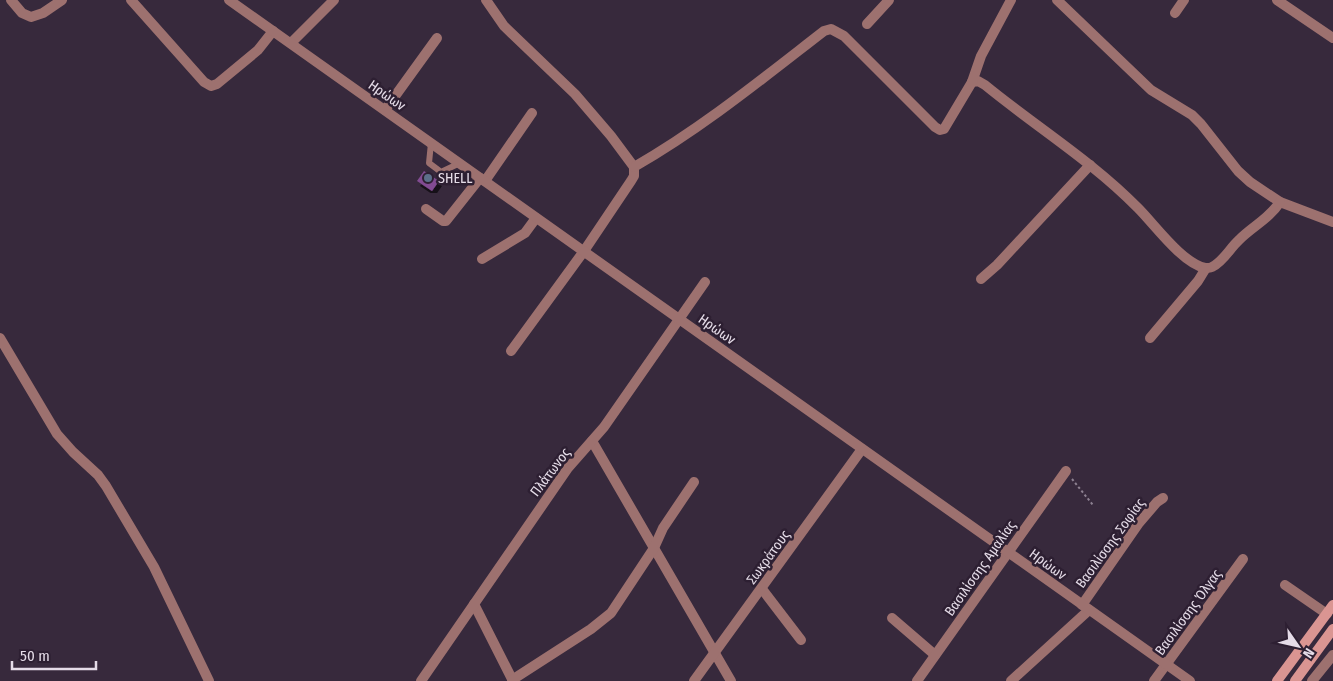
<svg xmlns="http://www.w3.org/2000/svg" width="1333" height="681" font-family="'Fira Sans Condensed',sans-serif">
	<defs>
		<filter id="shadow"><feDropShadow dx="3" dy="5" stdDeviation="0" flood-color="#0009"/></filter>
	</defs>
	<rect width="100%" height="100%" fill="#37293c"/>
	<path fill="#824b92" filter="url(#shadow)" d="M424,171l15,10 -7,10 -15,-10z"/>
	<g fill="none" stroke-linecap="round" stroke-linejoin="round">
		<path stroke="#8d8191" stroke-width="2" stroke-dasharray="2.5 2.5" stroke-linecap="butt" d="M1072,479l21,26"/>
		<path stroke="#9d716f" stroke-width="6" d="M431,143l-2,20 12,9 19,-9"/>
		<g stroke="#9d716f" stroke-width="10">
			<path d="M11,0l11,13 9,4 12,-4 19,-13"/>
			<path d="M131,0l73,82 7,4 6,-2 41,-34 15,-19"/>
			<path d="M486,0l18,26 71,68 36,42 23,31v9l-3,5 -47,70 -73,100"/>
			<path d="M1057,0l94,90 41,25 9,9 37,47 12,11 30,20 53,20"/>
			<path d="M1277,0l56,38"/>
			<path d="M1175,13l9,-13"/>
			<path d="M867,24l22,-24"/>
			<path d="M291,43l43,-43"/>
			<path d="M972,82l6,-1 7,4c50,41 107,76 153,123 17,17 44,55 67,60 2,0 6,0 7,-1 11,-5 18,-19 27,-27 14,-14 30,-21 41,-38"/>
			<path d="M385,110l52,-72"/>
			<path d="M634,167c68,-39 128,-88 190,-136l7,-2 13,7 91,91 5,3 4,-1 28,-47 9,-26 30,-56"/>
			<path d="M485,181l47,-68"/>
			<path d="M426,209l17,12h3l34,-43"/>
			<path d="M482,259l43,-26 11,-15"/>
			<path d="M981,279l16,-14 93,-100"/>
			<path d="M0,338l57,96 16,18 25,23 8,11 48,81 55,114"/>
			<path d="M1150,338l48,-57 8,-13"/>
			<path d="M592,441l139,240"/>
			<path d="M1285,585l42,29"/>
			<path d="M762,589l39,51"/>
			<path d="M474,604l39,77"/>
			<path d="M1082,605l57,-82 18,-21 6,-4"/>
			<path d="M892,618l43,37"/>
			<path d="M512,680l79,-51 20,-16 43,-65 9,-20 31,-46"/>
			<path d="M421,681l147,-213 36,-41 101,-145"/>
			<path d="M694,681l168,-232"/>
			<path d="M917,681l149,-210"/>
			<path d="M1011,681l78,-71"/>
			<path d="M1154,681l89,-122"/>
			<path d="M1312,681l21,-26"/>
		</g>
		<path stroke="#9d716f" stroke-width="10" d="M229,0l961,681"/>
		<g stroke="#da9592" stroke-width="10">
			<path d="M1277,681l56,-76"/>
			<path d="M1295,681l38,-52"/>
		</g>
	</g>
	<circle fill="#5c6f8a" stroke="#2d1f32" stroke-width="2" cx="428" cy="178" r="5"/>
	<g text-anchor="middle" stroke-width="5" stroke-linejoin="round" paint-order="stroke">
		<g font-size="14" fill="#e5dce8" stroke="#2d1f32">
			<text transform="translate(387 95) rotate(35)" y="5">Ηρώων</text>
			<text transform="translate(717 329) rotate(35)" y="5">Ηρώων</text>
			<text transform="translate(550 472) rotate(-53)" y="5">Πλάτωνος</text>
			<text transform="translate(1110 543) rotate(-54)" y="5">Βασιλίσσης Σοφίας</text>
			<text transform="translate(768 557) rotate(-54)" y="5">Σωκράτους</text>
			<text transform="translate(1048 564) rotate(36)" y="5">Ηρώων</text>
			<text transform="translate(980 568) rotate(-55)" y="5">Βασιλίσσης Αμαλίας</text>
			<text transform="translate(1188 612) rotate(-54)" y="5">Βασιλίσσης Όλγας</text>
		</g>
		<g font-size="14" fill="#e5dce8" stroke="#2d1f32" text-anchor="start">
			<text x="438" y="183">SHELL</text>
		</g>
	</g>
	<g transform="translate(1298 646) rotate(124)" stroke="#2d1f32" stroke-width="4" paint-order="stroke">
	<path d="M0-4L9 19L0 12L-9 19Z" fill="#e5dce8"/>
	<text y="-8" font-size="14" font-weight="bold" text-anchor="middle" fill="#e5dce8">N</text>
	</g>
	<path d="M12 661v8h84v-8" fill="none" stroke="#e5dce8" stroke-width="2.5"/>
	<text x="20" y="661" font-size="15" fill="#e5dce8" stroke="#2d1f32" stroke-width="4" paint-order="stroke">50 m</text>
</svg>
